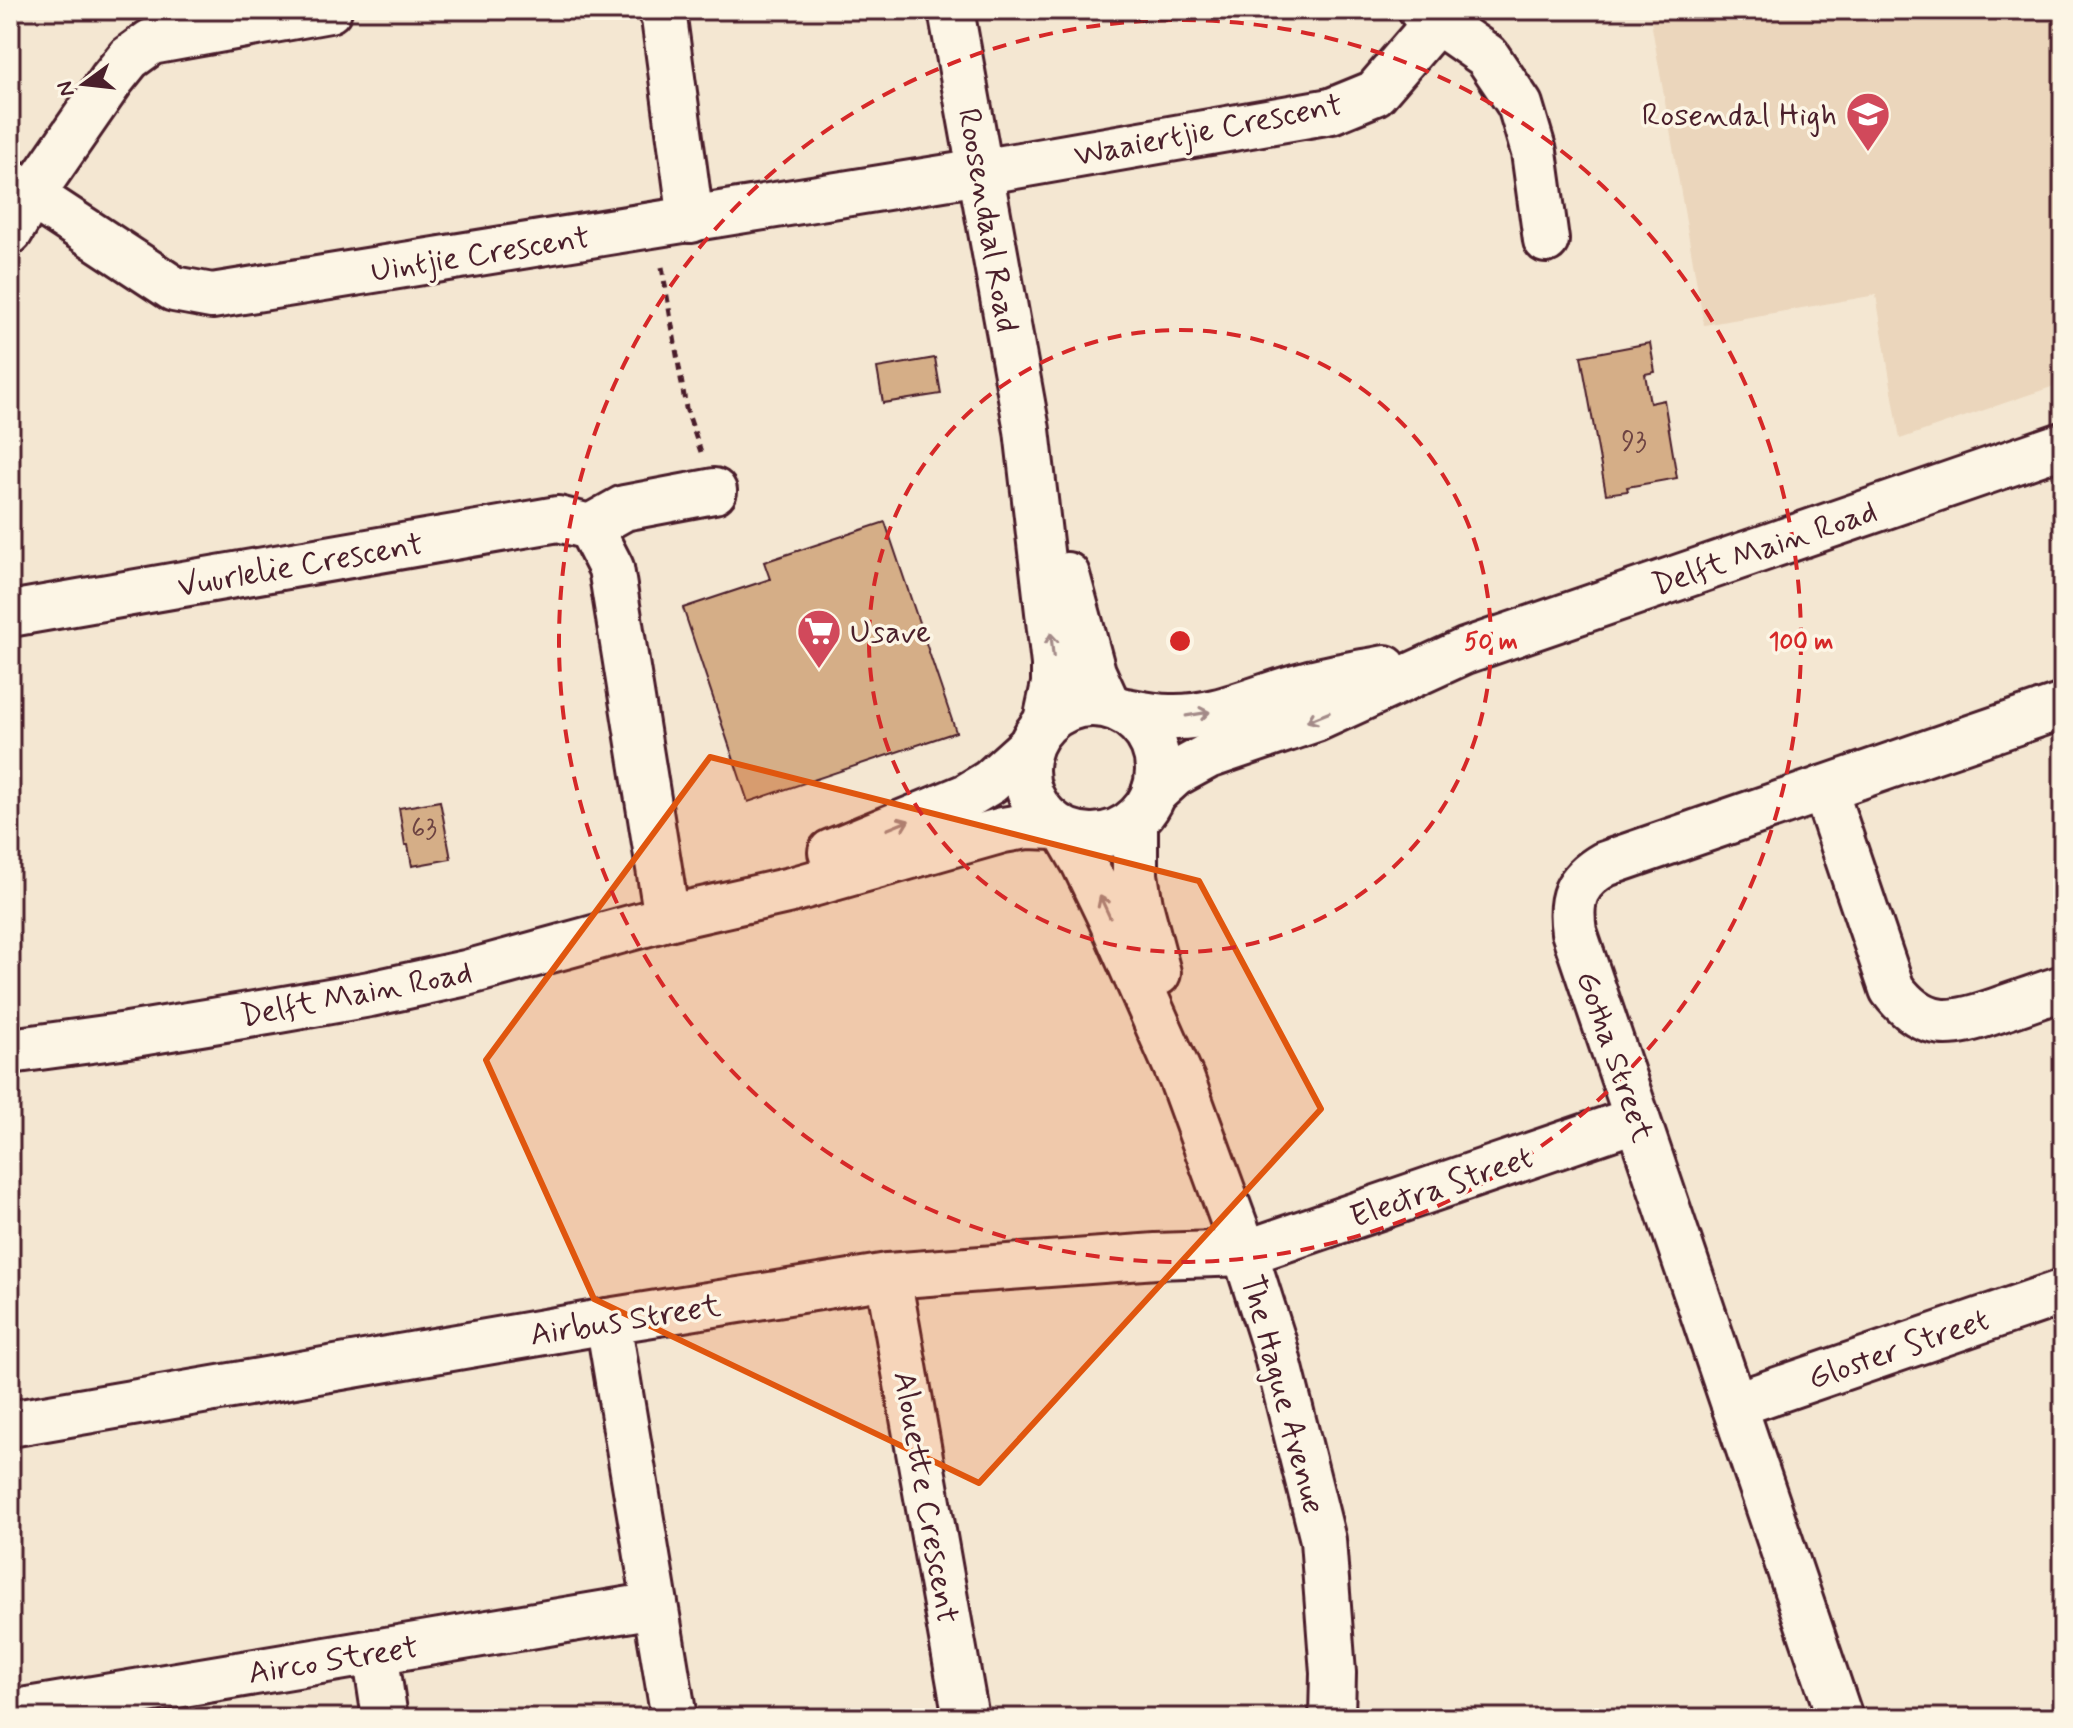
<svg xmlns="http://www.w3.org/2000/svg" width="2073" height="1728" font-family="Mynerve,sans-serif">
	<rect width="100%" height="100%" fill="#f4e7d2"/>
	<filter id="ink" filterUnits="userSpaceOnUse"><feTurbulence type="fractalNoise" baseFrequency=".0125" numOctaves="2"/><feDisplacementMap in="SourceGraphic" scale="16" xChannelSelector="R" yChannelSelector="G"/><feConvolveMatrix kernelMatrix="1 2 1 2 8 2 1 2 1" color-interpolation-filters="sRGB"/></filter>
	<g filter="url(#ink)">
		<path fill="#ebd6bc" d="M1649,10h414v373l-163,56 -24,-144 -172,30z"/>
		<g fill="#d5ae87" stroke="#4a1f2b" stroke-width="2">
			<path d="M1650,343l5,29 -10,2 5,29 14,-3 13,78 -50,9 1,4 -22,3 -25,-138z"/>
			<path d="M935,358l6,36 -58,9 -6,-35z"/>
			<path d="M885,522l71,210 -208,70 -65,-194 87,-29 -6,-17z"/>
			<path d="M440,801l11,58 -39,7 -4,-21h-3l-6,-37z"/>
		</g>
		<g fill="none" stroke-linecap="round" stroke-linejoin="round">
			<g stroke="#4a1f2b" stroke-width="50">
				<g id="minor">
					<path d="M660,10l4,8 27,202"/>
					<path d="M951,10l76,420 27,234v20l-8,37"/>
					<path d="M1421,10l66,46 33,49 14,47 12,88"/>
					<path d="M10,181l164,108 38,7 768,-124 351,-61 44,-18 62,-72 7,-11"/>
					<path d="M10,232l21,-36 81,-117 17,-21 22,-16 178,-32"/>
					<path d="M590,527l21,41 56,350"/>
					<path d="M1067,575l26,97 15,33"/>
					<path d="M10,614l548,-95 32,8 34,-19 90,-17"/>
					<circle cx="1092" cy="770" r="66"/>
					<path d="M1121,710c16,3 32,7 49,7 46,2 92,-22 136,-33 26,-7 53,-11 79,-16"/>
					<path d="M1824,788l68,201c32,43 60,37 106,21 21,-7 43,-15 65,-22"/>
					<path d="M1154,793l21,-19 33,-18 108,-37 149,-68 598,-206"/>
					<path d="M1135,821v54l5,30 18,68"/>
					<path d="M1066,832l18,31 26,54 72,163 63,173 29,91 49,196 10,133 -1,45"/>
					<path d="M831,852l136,-56 23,-14 40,-36"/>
					<path d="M10,1051l118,-16 145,-24 97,-17 96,-21 201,-55 124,-28 212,-60 24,-4 29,1"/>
					<path d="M888,1276l78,442"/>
					<path d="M608,1321l66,397"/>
					<path d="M1734,1405l329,-113"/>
					<path d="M10,1424l598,-103 280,-45 268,-20 89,-3 392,-134"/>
					<path d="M375,1652l10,66"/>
					<path d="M10,1713l645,-108"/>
					<path d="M1840,1718l-266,-786c-5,-33 1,-51 31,-68l458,-158"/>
				</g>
			</g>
			<path stroke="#4a1f2b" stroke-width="5" stroke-dasharray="8 6" stroke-linecap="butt" d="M662,267l24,141 15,44"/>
			<use href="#minor" stroke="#fcf5e5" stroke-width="44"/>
		</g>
		<defs><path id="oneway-shaft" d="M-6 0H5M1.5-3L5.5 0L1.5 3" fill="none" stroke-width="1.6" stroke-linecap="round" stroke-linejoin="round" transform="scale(2)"/></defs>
		<g stroke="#a38a88">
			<use href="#oneway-shaft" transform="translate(1052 645) rotate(-96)"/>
			<use href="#oneway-shaft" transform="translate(1198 714) rotate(-9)"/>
			<use href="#oneway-shaft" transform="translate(1318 717) rotate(158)"/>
			<use href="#oneway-shaft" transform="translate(898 825) rotate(-22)"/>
			<use href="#oneway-shaft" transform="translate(1105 907) rotate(-115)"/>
		</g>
	</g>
	<path fill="#e0560e" fill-opacity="0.2" stroke="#e0560e" stroke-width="6" stroke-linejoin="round" d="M710,757l489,124 122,228 -342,374 -385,-184 -108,-239z"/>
	<g fill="none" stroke="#d62828" stroke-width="4" stroke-dasharray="14 10">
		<circle cx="1180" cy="641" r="311"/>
		<circle cx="1180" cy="641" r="621"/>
	</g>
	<defs>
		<g id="school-pin" transform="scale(2.3)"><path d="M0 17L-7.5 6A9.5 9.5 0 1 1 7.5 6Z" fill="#d1495b" stroke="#fcf5e5"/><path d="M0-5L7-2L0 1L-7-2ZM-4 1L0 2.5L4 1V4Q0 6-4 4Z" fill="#fff"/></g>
		<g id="supermarket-pin" transform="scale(2.3)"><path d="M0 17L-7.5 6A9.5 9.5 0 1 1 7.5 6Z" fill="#d1495b" stroke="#fcf5e5"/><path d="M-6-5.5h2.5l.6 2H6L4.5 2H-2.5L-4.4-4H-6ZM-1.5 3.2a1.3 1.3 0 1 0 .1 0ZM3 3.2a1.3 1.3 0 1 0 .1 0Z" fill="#fff"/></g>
	</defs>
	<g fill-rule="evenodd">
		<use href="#school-pin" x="1868" y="114"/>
		<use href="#supermarket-pin" x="819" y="631"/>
	</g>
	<g text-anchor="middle" stroke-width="7" stroke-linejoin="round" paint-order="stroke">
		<g font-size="28" fill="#6d4342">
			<text x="1634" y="450">93</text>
			<text x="424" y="837">63</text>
		</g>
		<g font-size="32" fill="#4a1f2b" stroke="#fcf5e5" text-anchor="end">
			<text x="1837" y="125">Rosendal High</text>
			<text x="850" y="642" text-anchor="start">Usave</text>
		</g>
		<g font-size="32" fill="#4a1f2b" stroke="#fcf5e5">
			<text transform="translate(1208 129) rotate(-11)" y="11">Waaiertjie Crescent</text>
			<text transform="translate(989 220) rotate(80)" y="11">Roosendaal Road</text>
			<text transform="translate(480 253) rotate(-9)" y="11">Uintjie Crescent</text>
			<text transform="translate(1764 547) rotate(-19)" y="11">Delft Main Road</text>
			<text transform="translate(300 564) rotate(-10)" y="11">Vuurlelie Crescent</text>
			<text transform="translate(356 993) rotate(-11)" y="11">Delft Main Road</text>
			<text transform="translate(1616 1056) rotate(71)" y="11">Gotha Street</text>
			<text transform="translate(1441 1186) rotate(-19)" y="11">Electra Street</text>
			<text transform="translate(625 1319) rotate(-9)" y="11">Airbus Street</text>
			<text transform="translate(1898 1348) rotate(-19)" y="11">Gloster Street</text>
			<text transform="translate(1284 1394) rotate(75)" y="11">The Hague Avenue</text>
			<text transform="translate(927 1497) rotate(80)" y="11">Alouette Crescent</text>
			<text transform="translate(333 1659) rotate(-9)" y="11">Airco Street</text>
		</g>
	</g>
	<circle cx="1180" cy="641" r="12" fill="#d62828" stroke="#fcf5e5" stroke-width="4"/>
	<g font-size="24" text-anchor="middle" font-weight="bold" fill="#d62828" stroke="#fcf5e5" stroke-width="7" stroke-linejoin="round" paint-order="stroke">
		<text x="1491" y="649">50 m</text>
		<text x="1801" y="649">100 m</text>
	</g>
	<rect width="2073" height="1728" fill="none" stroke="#fcf5e5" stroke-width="40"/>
	<rect x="20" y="20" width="2033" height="1688" fill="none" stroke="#4a1f2b" stroke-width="3" filter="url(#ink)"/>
	<g transform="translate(84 84) rotate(255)" stroke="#fcf5e5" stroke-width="6" paint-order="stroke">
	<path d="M0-6L14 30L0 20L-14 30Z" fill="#4a1f2b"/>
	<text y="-12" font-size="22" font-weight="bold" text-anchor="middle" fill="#4a1f2b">N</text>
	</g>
</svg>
